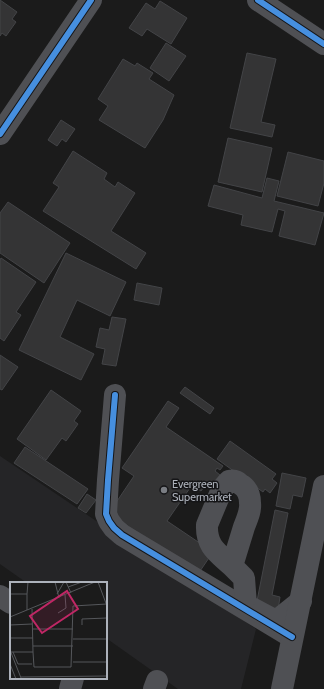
<svg xmlns="http://www.w3.org/2000/svg" width="324" height="689" font-family="Cabin,sans-serif">
	<rect width="100%" height="100%" fill="#1b1b1b"/>
	<path fill="#252527" d="M0,456l256,173 -15,60h-63l-72,-51v-55h-79l-27,-19z"/>
	<g fill="#343435" stroke="#434447">
		<path d="M0,0l17,12 -5,7 4,3 -10,14 -4,-3 -2,3z"/>
		<path d="M160,1l27,17 -16,26 -24,-15 -5,7 -13,-8 17,-25 9,6z"/>
		<path d="M166,43l20,13 -17,25 -19,-13z"/>
		<path d="M247,53l29,6 -15,63 14,3 -3,12 -42,-9z"/>
		<path d="M123,59l12,7 2,-3 16,10 -4,6 25,16 -11,25 -18,28 -46,-28 9,-14 -10,-7z"/>
		<path d="M61,120l14,9 -9,13 -4,-3 -5,7 -9,-6z"/>
		<path d="M228,138l44,10 -10,44 -44,-10z"/>
		<path d="M73,151l34,22 -3,6 11,8 3,-5 17,11 -24,38 35,22 -10,16 -93,-58 16,-24 -6,-4z"/>
		<path d="M288,152l36,9v22l-6,23 -41,-10z"/>
		<path d="M267,178l12,3 -5,20 50,12 -9,32 -36,-9 6,-25 -7,-2 -6,23 -31,-7 2,-10 -35,-9 6,-21 48,13z"/>
		<path d="M8,202l62,41 -26,40 -44,-30v-40z"/>
		<path d="M66,253l60,29 -16,34 -33,-16 -17,37 34,17 -13,26 -62,-30z"/>
		<path d="M1,258l35,24 -20,30 5,3 -17,26 -4,-3v-78z"/>
		<path d="M137,283l25,5 -3,17 -25,-5z"/>
		<path d="M112,317l14,2 -10,47 -14,-2 3,-15 -9,-2 4,-19 9,2z"/>
		<path d="M0,355l18,12 -16,23 -2,-1z"/>
		<path d="M185,387l29,21 -4,6 -30,-21z"/>
		<path d="M51,390l30,21 -7,10 4,3 -12,17 -4,-3 -16,22 -29,-21z"/>
		<path d="M168,401l11,7 -13,19 57,39 -3,4 -3,-2 -2,3 5,4 -7,11 -5,-4 -7,9 -9,-6 -25,36 46,31 -15,22 -89,-61 25,-37 -12,-8z"/>
		<path d="M230,441l46,33 -4,5 5,4 -7,10 -5,-4 -2,3 -46,-33z"/>
		<path d="M25,447l63,42 -11,15 -63,-41z"/>
		<path d="M282,473l24,5 -4,19 -9,-2 -3,14 -14,-3z"/>
		<path d="M87,494l9,6 -10,13 -8,-5z"/>
		<path d="M275,510l13,3 -16,82 8,2 -2,13 -22,-4z"/>
	</g>
	<g fill="none" stroke-linecap="round" stroke-linejoin="round">
		<g stroke="#4f5054" stroke-width="22">
			<path d="M258,0l66,44"/>
			<path d="M0,134l91,-134"/>
			<path d="M115,395l-7,85 -2,34 3,7 5,7 8,7 170,102"/>
			<path d="M232,566c4,-13 8,-26 12,-39 3,-8 7,-16 6,-24 0,-8 -3,-15 -10,-19 -3,-3 -7,-4 -11,-3l-7,8 -15,36c-1,22 11,28 25,41 4,4 8,8 12,12l2,27 30,16 25,-20"/>
			<path d="M0,596l11,7"/>
			<path d="M70,689l3,-11"/>
			<path d="M154,689l3,-8"/>
			<path d="M282,689l42,-203"/>
		</g>
		<g stroke="#151517" stroke-width="8">
			<g id="cycleway">
				<path d="M258,0l66,44"/>
				<path d="M0,134l91,-134"/>
				<path d="M115,395l-7,85 -2,34 3,7 5,7 8,7 170,102"/>
			</g>
		</g>
		<use href="#cycleway" stroke="#468fdf" stroke-width="6"/>
	</g>
	<circle fill="#7a7d83" stroke="#151517" stroke-width="1.5" cx="164" cy="490" r="4"/>
	<g text-anchor="middle" stroke-width="3" stroke-linejoin="round" paint-order="stroke">
		<g font-size="11" fill="#adb2bb" stroke="#151517" text-anchor="start">
			<text x="172" y="488">Evergreen<tspan x="172" dy="13">Supermarket</tspan></text>
		</g>
	</g>
	<g transform="translate(10 582)">
		<rect width="97" height="97" fill="#1b1b1b"/>
		<path fill="none" stroke="#55575b" stroke-width="1" d="M45,0l4,16M56,0l5,11M88,0l9,24M58,5l14,-5M0,12h17v16M17,12l1,-12M47,12l7,-12M22,27l1,43M48,31l8,-5 -1,-13M0,35l85,-35M0,43l22,-1M72,43v-6l25,-1M23,47h40M0,56h23M63,57h34M23,64h40M0,68l11,28M1,70h22l1,15h37l2,-61 34,-2M3,70l5,12h14M63,80h34M0,82l6,15M11,95l86,-1"/>
		<path fill="#c02765" fill-opacity="0.15" stroke="#c02765" stroke-width="2" d="M57,9l11,18 -36,24 -12,-17z"/>
		<rect width="97" height="97" fill="none" stroke="#adb2bb" stroke-width="2"/>
	</g>
</svg>
